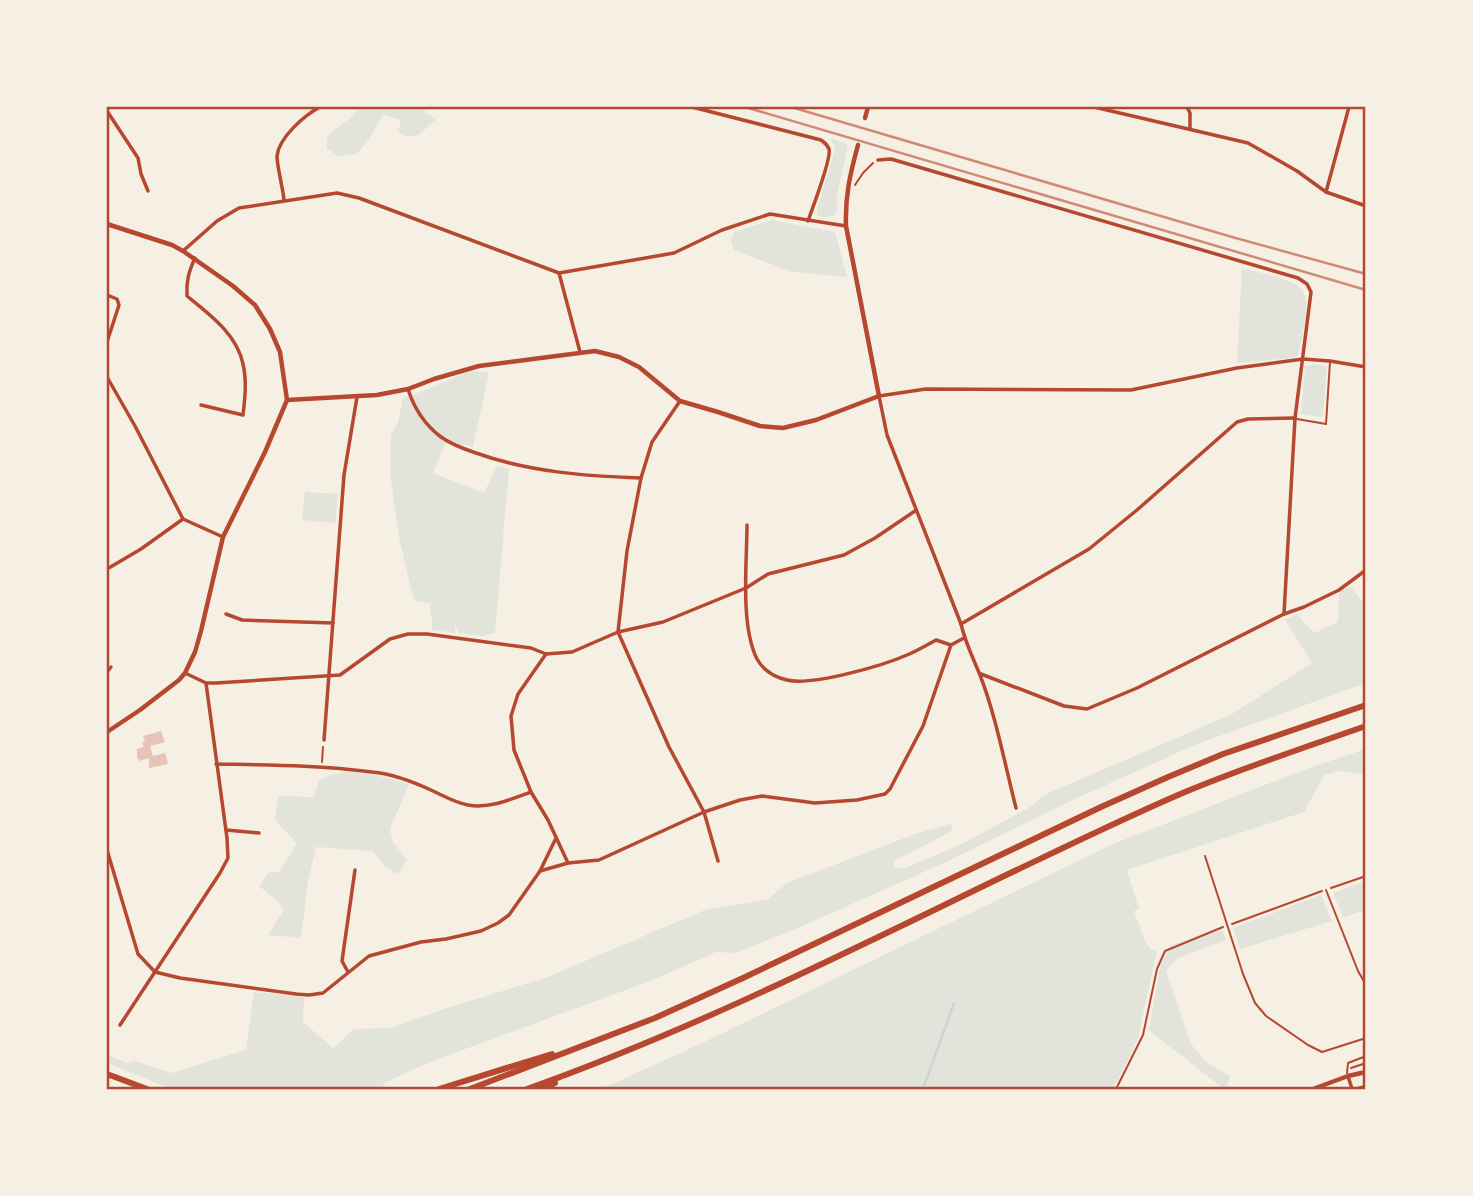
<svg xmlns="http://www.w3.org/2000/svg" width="1473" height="1196" font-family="'Titillium Web',sans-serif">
	<rect width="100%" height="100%" fill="#f6efe4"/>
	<g fill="#e2e4dc">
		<path d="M360,107h65v5l11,7 -17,16 -12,2 -9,-5 3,-12 -18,-5 -16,27 -11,12 -17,2 -12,-7v-12c11,-12 24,-16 33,-30z"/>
		<path d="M831,138l17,7 -11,49v16l-2,5 -14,3 -4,-4v-5l18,-60z"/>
		<path d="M772,220l63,12 12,45 -55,-5 -58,-22 -3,-10 3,-8z"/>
		<path d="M1242,268c14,4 54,11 61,23 8,13 -2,49 -5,65l-5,2 -56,5z"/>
		<path d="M1313,364l14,2 -4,51 -22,-3 4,-47z"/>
		<path d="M471,371l18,1 -16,75 -27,-6 -13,32 51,20 13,-27 12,3 -14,164 -14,3 -22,-3 -4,-10v10l-22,-3 -2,-4 2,-3 -3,-12 1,-8 -17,-2 -15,-64 -9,-64 1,-38 7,-13 5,-23z"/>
		<path d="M305,492l33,2 -3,29 -33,-3z"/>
		<path d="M1350,586l16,21v76l-169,61 -122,55 -129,63 -139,62 -72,29 -19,-1 -63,28 -223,82 -42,19 -9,8h-208l-64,-26v-8l20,8 8,-2 36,12 75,-23 8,-58 50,5 -1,25 30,26 21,-19 37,-1 56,-20 101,-31 159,-68 60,-9 20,-17 128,-49 36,-10 1,7 -58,30 1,7h11l60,-26 64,-35 14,-12 188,-81 80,-51 -27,-43 12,-6 17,19 24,-11 1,-30z"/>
		<path d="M1366,749v47l-3,-22 -24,-3 -15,4 -20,37 -177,58 12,39 -5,2 12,32 6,8 5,-1 -18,84 -7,18 -19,37h-512l99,-45 413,-200 196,-76z"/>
		<path d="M347,771l32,5 30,8 -19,45 3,13 14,18 -9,14 -14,-8 -11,-15 -57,-4 -8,34 -7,57 -33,-3 16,-25 -10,-12 -15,-12 11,-15 8,2 19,-29 -22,-24 3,-24 36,1 5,-17 12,-5z"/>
		<path d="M1366,881v29l-23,7 -10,-24z"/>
		<path d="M1321,895l11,26 -92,28 -7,-21z"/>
		<path d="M1222,930l4,10 -48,18 -12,13 25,73 15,18 24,14 -4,13h-2l-75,-59 11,-63 10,-22z"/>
	</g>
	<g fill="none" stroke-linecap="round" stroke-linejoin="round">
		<path stroke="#c9d6d2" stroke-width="2.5" d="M923,1089l31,-86"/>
	</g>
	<path fill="#e6c5b7" d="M161,731l4,11 -15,4 3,10 12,-3 3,11 -19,4v-10l-10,3v-2h-2v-10l7,-2 -2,-5h3l-2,-6z"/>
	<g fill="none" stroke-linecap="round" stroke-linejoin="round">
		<g stroke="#b5482f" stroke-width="2">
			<path d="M855,185l8,-12 10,-10"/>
			<path d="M322,762l1,-15"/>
			<path d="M1331,888l35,-12"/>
			<path d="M1232,924l90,-33"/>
			<path d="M1351,1068l15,-5"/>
			<path d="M1116,1089l27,-54 14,-66 8,-18 58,-24"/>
		</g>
		<g stroke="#b5482f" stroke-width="2">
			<path d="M1297,419l29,5 4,-62"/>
			<path d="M1205,856l38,118 12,29 11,13 42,29 14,7 44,-14"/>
			<path d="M1326,890l32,81 8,14"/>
			<path d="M1347,1073l1,-10 18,-7"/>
		</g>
		<g stroke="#b5482f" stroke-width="3.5">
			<path d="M692,107l129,33c4,3 6,4 8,9 3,9 -17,60 -21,72"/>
			<path d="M1094,107l154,36 49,28 29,21 40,14"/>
			<path d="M1187,107l3,6v16"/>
			<path d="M107,111l31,47 3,16 7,17"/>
			<path d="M878,160l13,-1 407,119 9,6 4,8 -16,126 -11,196"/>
			<path d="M1326,192l23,-85"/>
			<path d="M284,200c-1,-12 -7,-33 -7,-44 2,-19 28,-41 43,-49"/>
			<path d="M183,251l34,-30 22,-13 98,-15 22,5 200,75 115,-20 48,-23 48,-16 76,12"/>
			<path d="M195,258c-6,13 -9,23 -8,38 22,18 50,38 56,68 4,17 2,34 0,51l-42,-10"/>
			<path d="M559,273l21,79"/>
			<path d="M107,295l10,4 2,6 -12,37"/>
			<path d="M107,377l28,49 48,93 40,18"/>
			<path d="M408,389c6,19 17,36 33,48 11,8 23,12 35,16 53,19 109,23 165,25"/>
			<path d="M680,401l-28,41 -11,36 -14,73 -9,81 51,115 35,65 14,49"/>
			<path d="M747,525c0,37 -7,100 10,134 6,11 18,18 30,21 25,6 95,-14 120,-25 10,-4 20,-10 29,-15l15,5 13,-7"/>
			<path d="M107,569l34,-20 42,-30"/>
			<path d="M226,614l16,6 91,3"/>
			<path d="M961,624l128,-75 48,-39 100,-88 11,-3 47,-1"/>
			<path d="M546,654l-28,40 -7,22 3,34 17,42 17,28 20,43"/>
			<path d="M107,672l4,-5"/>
			<path d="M185,673l21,10h10l124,-8 50,-36 18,-5h19l104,14 15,6 26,-2 46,-20 45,-10 83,-34 22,-14 76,-19 31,-17 40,-27"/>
			<path d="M981,674l83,32 23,3 50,-21 147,-74 20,-7 35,-17 27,-20"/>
			<path d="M324,740l20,-265 13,-78"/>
			<path d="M216,764c52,1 104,1 156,8 22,2 42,10 61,19 11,5 23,12 35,14 21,4 44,-6 63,-13"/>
			<path d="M1016,808c-11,-43 -20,-92 -36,-133 -7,-17 -15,-33 -19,-51l-74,-189 -8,-39 47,-7 205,1 106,-22 66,-9 27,2 36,6"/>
			<path d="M226,830l33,3"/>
			<path d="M107,850l31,104 17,18 25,6 116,16 13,1 14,-2 46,-37 52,-14 25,-3 35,-8 17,-8 11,-8 31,-44 28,-8 31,-3 105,-48 36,-12 22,-4 53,7 42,-3 28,-6 5,-5 33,-63 28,-81"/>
			<path d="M540,871l16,-33"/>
			<path d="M348,972l-6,-11 13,-91"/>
			<path d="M120,1025l100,-152 8,-15 -1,-20 -21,-155"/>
			<path d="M1348,1076l4,13"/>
		</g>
		<g stroke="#b5482f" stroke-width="4.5">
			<path d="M865,118l3,-11"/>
			<path d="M107,224l65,21 11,6 50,35 22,19 15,24 10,23 7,48 -22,52 -42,85 -22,94 -6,21 -10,21 -6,7 -39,30 -33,22"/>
			<path d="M287,400l90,-5 31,-6 26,-10 45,-13 116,-15 24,6 20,10 41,34 38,11 42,14 23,2 33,-8 63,-24 -33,-170c-1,-30 4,-52 12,-81"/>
			<path d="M1313,1089l35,-13 18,-4"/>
			<path d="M1358,1089l8,-2"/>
		</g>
		<g stroke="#b5482f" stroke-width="6">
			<path d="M107,1074l40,15"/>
			<path d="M439,1089l113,-35"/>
			<path d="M470,1089l185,-71 88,-40 358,-171 67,-30 55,-23 143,-49"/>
			<path d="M527,1089c163,-58 318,-136 473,-211 59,-28 118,-57 178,-83 61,-26 125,-47 188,-69"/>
			<path d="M542,1089l13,-6"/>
		</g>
		<g stroke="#cf8b77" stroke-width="2.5">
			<path d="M745,107l621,183"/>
			<path d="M791,107l441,130 134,37"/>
		</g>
	</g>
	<rect width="1473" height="1196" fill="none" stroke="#f6efe4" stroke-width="217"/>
	<rect x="108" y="108" width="1256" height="980" fill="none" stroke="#b5482f" stroke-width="2.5"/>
</svg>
